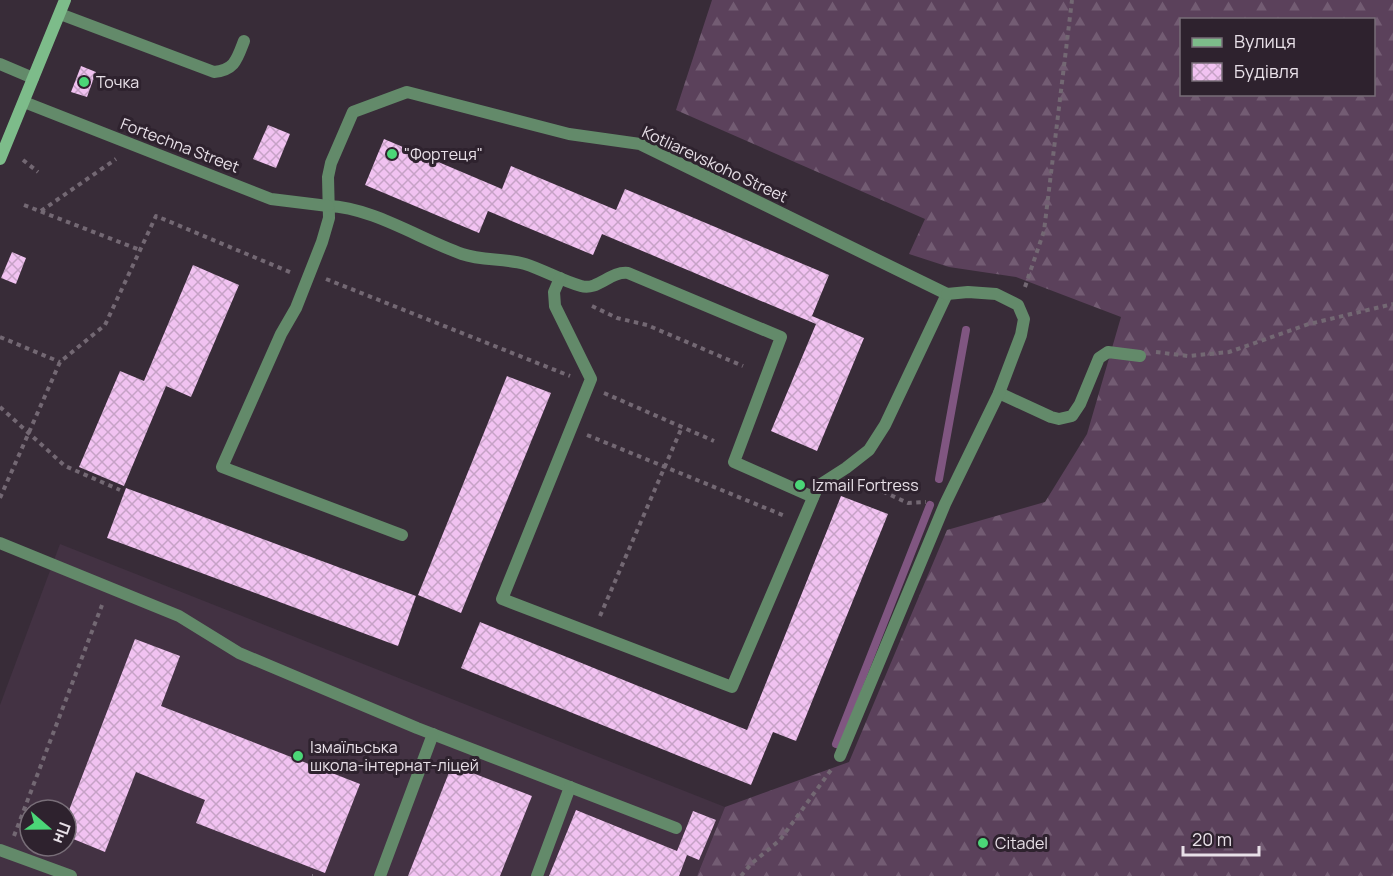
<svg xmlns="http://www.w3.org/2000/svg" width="1393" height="876" font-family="Manrope,sans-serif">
	<defs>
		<pattern id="forest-firs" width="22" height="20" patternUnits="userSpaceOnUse" patternTransform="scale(1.5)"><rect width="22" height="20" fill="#5b415b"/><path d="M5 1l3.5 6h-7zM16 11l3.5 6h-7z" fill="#735c73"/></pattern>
		<pattern id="building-cross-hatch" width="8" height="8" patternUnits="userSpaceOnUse" patternTransform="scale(1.5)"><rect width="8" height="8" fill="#f1c2f1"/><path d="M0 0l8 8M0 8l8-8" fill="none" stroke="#c6a2c6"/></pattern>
	</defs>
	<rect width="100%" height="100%" fill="#382c38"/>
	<path fill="#433243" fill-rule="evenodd" d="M60,544l665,263 -28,69h-697v-171zM30,810h36v36h-36z"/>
	<path fill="url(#forest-firs)" fill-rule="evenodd" d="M712,0h681v876h-696l28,-69 124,-45 98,-232 98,-28 42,-68 34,-117 -105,-40 -67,-10 -40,-13 16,-35 -249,-109zM1182,20h192v74h-192z"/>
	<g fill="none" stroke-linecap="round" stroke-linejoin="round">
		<g stroke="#805681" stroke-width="8">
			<path d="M939,479l27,-149"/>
			<path d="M836,744l94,-239"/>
		</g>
	</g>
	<g fill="url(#building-cross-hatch)">
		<path d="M81,66l15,6 -9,25 -16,-5z"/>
		<path d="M268,125l22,9 -14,34 -23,-9z"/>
		<path d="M384,139l118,50 9,-23 105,44 9,-21 204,86 -17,41 52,22 -47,113 -46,-20 45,-107 -214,-90 -9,21 -105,-44 -9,22 -114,-48z"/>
		<path d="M12,252l14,6 -10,26 -15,-6z"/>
		<path d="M193,265l46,20 -48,112 -25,-11 -42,100 -45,-19 41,-96 24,10z"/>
		<path d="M507,376l44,17 -90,220 -43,-18z"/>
		<path d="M126,488l290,108 -18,50 -291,-108z"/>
		<path d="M841,496l47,18 -92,227 -23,-9 -22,53 -290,-117 19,-46 267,108z"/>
		<path d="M135,639l45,17 -19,50 199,78 -35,89 -129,-50 9,-23 -69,-28 -31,80 -39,-16v-18z"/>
		<path d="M452,765l80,31 -32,80h-92z"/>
		<path d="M576,810l101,41 16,-40 23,9 -17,40 -12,-5 -8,21h-130z"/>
	</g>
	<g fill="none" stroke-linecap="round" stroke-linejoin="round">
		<g stroke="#736873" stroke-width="4" stroke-dasharray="4.5 4.5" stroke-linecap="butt">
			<path d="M23,160l15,12"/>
			<path d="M24,205l116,45"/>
			<path d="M41,211l75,-52"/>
			<path d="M326,279l244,97"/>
			<path d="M1025,287l19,-56 28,-231"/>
			<path d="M592,306l25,12 30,7 96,41"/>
			<path d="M0,337l60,25"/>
			<path d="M1156,352l32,4 41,-4 80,-28 84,-20"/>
			<path d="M604,393l110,48"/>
			<path d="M0,407l65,59 55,24"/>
			<path d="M587,435l198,81"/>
			<path d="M859,479l5,4 44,20 18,-1"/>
			<path d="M0,498l60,-136 45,-37 51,-109 136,57"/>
			<path d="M600,616l82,-189"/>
			<path d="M14,836l88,-231"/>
			<path d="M312,876h1"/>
			<path d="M741,876l10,-12 29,-24 51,-70"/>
		</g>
		<g stroke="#638a6a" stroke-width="12">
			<path d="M60,14l154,58c21,-2 23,-13 30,-31"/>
			<path d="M328,206c43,1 92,33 134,48 20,7 42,4 63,10 19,6 37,17 56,22 17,5 29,-15 47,-13l153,64 -47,125 79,35"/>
			<path d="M560,278l-6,14 1,14 36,73 -89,220 230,88 86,-201 28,-18 23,-18 16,-25 62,-131"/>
			<path d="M999,393l52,24 8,2 13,-3 8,-12 19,-46 9,-6 32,4"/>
			<path d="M402,535l-180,-68 59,-133 15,-26 26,-66 7,-24 -1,-41 3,-14 22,-51 54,-20 162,42 71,10 307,150"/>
			<path d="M0,543l179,73 60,37 178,75 259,100"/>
			<path d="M840,756l105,-252 54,-111 22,-58 3,-16 -6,-14 -22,-11 -28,-2 -21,2"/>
			<path d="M0,850l71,26"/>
			<path d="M380,876l53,-142"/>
			<path d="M537,876l33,-89"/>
		</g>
		<g stroke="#638a6a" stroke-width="12">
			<path d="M0,64l33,14"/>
			<path d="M24,102l247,97 57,7"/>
		</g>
		<path stroke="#7dbc8a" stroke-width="12" d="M0,159l65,-159"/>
	</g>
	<g fill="#4bd677" stroke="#2e222e" stroke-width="2">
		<circle cx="84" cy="82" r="6"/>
		<circle cx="392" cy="154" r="6"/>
		<circle cx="800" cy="485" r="6"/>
		<circle cx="298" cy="756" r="6"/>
		<circle cx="983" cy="843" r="6"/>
	</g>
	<g text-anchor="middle" stroke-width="6" stroke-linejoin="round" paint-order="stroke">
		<g font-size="16" fill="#e8e0e8" stroke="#2e222e" text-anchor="start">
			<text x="96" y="88">Точка</text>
			<text x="404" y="160">"Фортеця"</text>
			<text x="812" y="491">Izmail Fortress</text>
			<text x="310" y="753">Ізмаїльська<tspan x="310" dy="18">школа-інтернат-ліцей</tspan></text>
			<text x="995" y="849">Citadel</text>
		</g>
		<g font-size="16" fill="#e8e0e8" stroke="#2e222e">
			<text transform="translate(180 145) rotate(21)" y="6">Fortechna Street</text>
			<text transform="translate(715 164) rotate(25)" y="6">Kotliarevskoho Street</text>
		</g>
	</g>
	<rect x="1180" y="18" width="195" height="78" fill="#2e222e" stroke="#786e78" stroke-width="1.5"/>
	<rect x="1192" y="38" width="30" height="9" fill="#7dbc8a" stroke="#786e78" stroke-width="1.5"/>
	<text x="1234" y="48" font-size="18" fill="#e8e0e8">Вулиця</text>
	<rect x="1192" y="63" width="30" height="18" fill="url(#building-cross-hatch)" stroke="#786e78" stroke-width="1.5"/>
	<text x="1234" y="78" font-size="18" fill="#e8e0e8">Будівля</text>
	<g transform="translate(48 828) rotate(110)"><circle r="28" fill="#2e222e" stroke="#786e78" stroke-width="1.5"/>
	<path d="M0-4.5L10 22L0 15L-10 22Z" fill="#4bd677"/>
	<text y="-9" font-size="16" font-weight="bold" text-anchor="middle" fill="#e8e0e8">Пн</text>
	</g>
	<path d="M1183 846v9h76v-9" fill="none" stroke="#e8e0e8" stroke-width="3"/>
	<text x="1192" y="846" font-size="18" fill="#e8e0e8" stroke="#2e222e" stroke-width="4.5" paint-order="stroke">20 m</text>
</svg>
